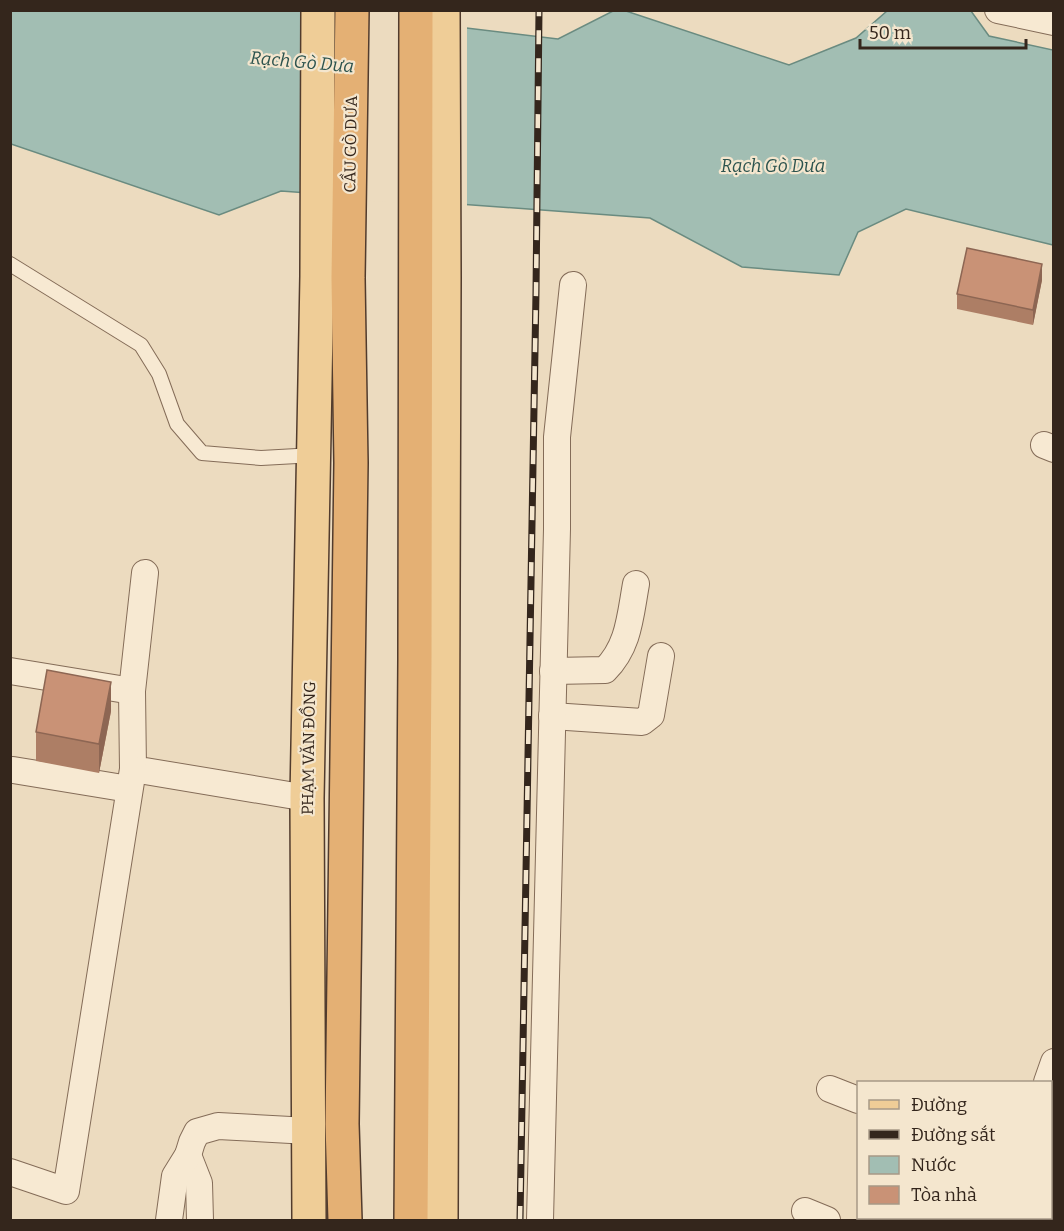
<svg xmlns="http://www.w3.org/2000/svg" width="1064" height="1231" font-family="Bitter,serif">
	<rect width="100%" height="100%" fill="#ecdbbf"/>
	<path fill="#a2beb3" stroke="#6a8b80" stroke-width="1.5" d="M317,10l241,29 55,-28h13l163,54 67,-27 31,-27h84l18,25 64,14v195l-147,-36 -48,23 -19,43 -97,-8 -92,-49 -369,-27 -62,24 -208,-71v-133z"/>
	<path fill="#ecdbbf" d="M342,10l125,16v182l-161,-12v-185z"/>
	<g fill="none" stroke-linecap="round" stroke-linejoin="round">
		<g stroke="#846c58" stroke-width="16">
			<path id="service" d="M10,264l131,81 18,29 18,50 25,29 59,5 54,-3"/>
		</g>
		<g stroke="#846c58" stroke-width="28">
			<g id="minor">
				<path d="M998,10l56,12"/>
				<path d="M1044,445l10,4"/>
				<path d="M10,671l122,20 1,78 174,29"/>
				<path d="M553,671l52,-1c24,-24 25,-53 31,-86"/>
				<path d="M132,691l13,-118"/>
				<path d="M552,716l90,6 9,-7 10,-59"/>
				<path d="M13,770l116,19"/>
				<path d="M1047,1082l7,-20"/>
				<path d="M830,1089l28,11"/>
				<path d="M188,1155l11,28 1,37"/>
				<path d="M10,1172l56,19 67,-422"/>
				<path d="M805,1211l22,9"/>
				<path d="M169,1220l6,-44 13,-21 4,-13 5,-10 21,-6 91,5"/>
				<path d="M540,1220l17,-691v-92l16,-152"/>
				<path d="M1008,1220l1,-2"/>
			</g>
		</g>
		<g stroke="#513b2d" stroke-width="36">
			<g id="primary">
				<path d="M309,1220l-2,-422 10,-522 1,-266"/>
				<path d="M441,1220l3,-943 -1,-267"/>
			</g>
		</g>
		<g stroke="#513b2d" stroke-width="36">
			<g id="trunk">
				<path d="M345,1220l-3,-96 9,-661 -3,-185 4,-268"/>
				<path d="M411,1220l4,-560 1,-650"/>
			</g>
		</g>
		<use href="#service" stroke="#f7e9d2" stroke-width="14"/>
		<use href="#minor" stroke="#f7e9d2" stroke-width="26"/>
		<use href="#primary" stroke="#efcd97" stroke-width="33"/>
		<use href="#trunk" stroke="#e4b074" stroke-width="33"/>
		<g stroke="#34261c" stroke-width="7">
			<path id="rail" d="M520,1220l16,-928 3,-282"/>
		</g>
		<use href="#rail" stroke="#f4e6ce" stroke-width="4.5" stroke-dasharray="14" stroke-linecap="butt"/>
	</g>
	<g fill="#ad7e65">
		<path d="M1042,280l-9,45 -76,-16v-15z"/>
		<path d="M111,711l-12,62 -63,-12v-29z"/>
	</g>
	<g fill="#8d6653">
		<path d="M1042,264v16l-9,45v-15z"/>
		<path d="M111,682v29l-12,62v-29z"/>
	</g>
	<g fill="#c99276" stroke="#8d6653" stroke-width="1.5">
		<path d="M967,248l75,16 -9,46 -76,-16z"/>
		<path d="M47,670l64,12 -12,62 -63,-12z"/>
	</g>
	<g text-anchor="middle" stroke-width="4.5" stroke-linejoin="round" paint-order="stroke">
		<g font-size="16" fill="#34261c" stroke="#f4e6ce">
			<text transform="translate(350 144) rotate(-89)" y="6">CẦU GÒ DƯA</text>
			<text transform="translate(308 748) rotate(-89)" y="6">PHẠM VĂN ĐỒNG</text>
		</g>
		<g font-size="18" font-style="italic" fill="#2c534e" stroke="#f4e6ce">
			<text transform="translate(302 62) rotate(5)" y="6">Rạch Gò Dưa</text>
			<text x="773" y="172">Rạch Gò Dưa</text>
		</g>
	</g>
	<rect width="1064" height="1231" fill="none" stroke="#34261c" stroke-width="24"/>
	<rect x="857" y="1081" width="195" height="138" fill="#f4e6ce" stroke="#a79987" stroke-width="1.5"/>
	<rect x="869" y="1100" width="30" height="9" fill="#efcd97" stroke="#a79987" stroke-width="1.5"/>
	<text x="911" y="1111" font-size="18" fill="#34261c">Đường</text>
	<rect x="869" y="1130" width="30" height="9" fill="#34261c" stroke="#a79987" stroke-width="1.5"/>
	<text x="911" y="1141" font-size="18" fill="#34261c">Đường sắt</text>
	<rect x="869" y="1156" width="30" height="18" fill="#a2beb3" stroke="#a79987" stroke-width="1.5"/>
	<text x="911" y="1171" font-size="18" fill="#34261c">Nước</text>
	<rect x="869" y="1186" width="30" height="18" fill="#c99276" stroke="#a79987" stroke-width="1.5"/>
	<text x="911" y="1201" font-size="18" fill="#34261c">Tòa nhà</text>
	<path d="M860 39v9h166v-9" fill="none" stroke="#34261c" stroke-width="3"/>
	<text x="869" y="39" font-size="18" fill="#34261c" stroke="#f4e6ce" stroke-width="4.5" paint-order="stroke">50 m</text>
</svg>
